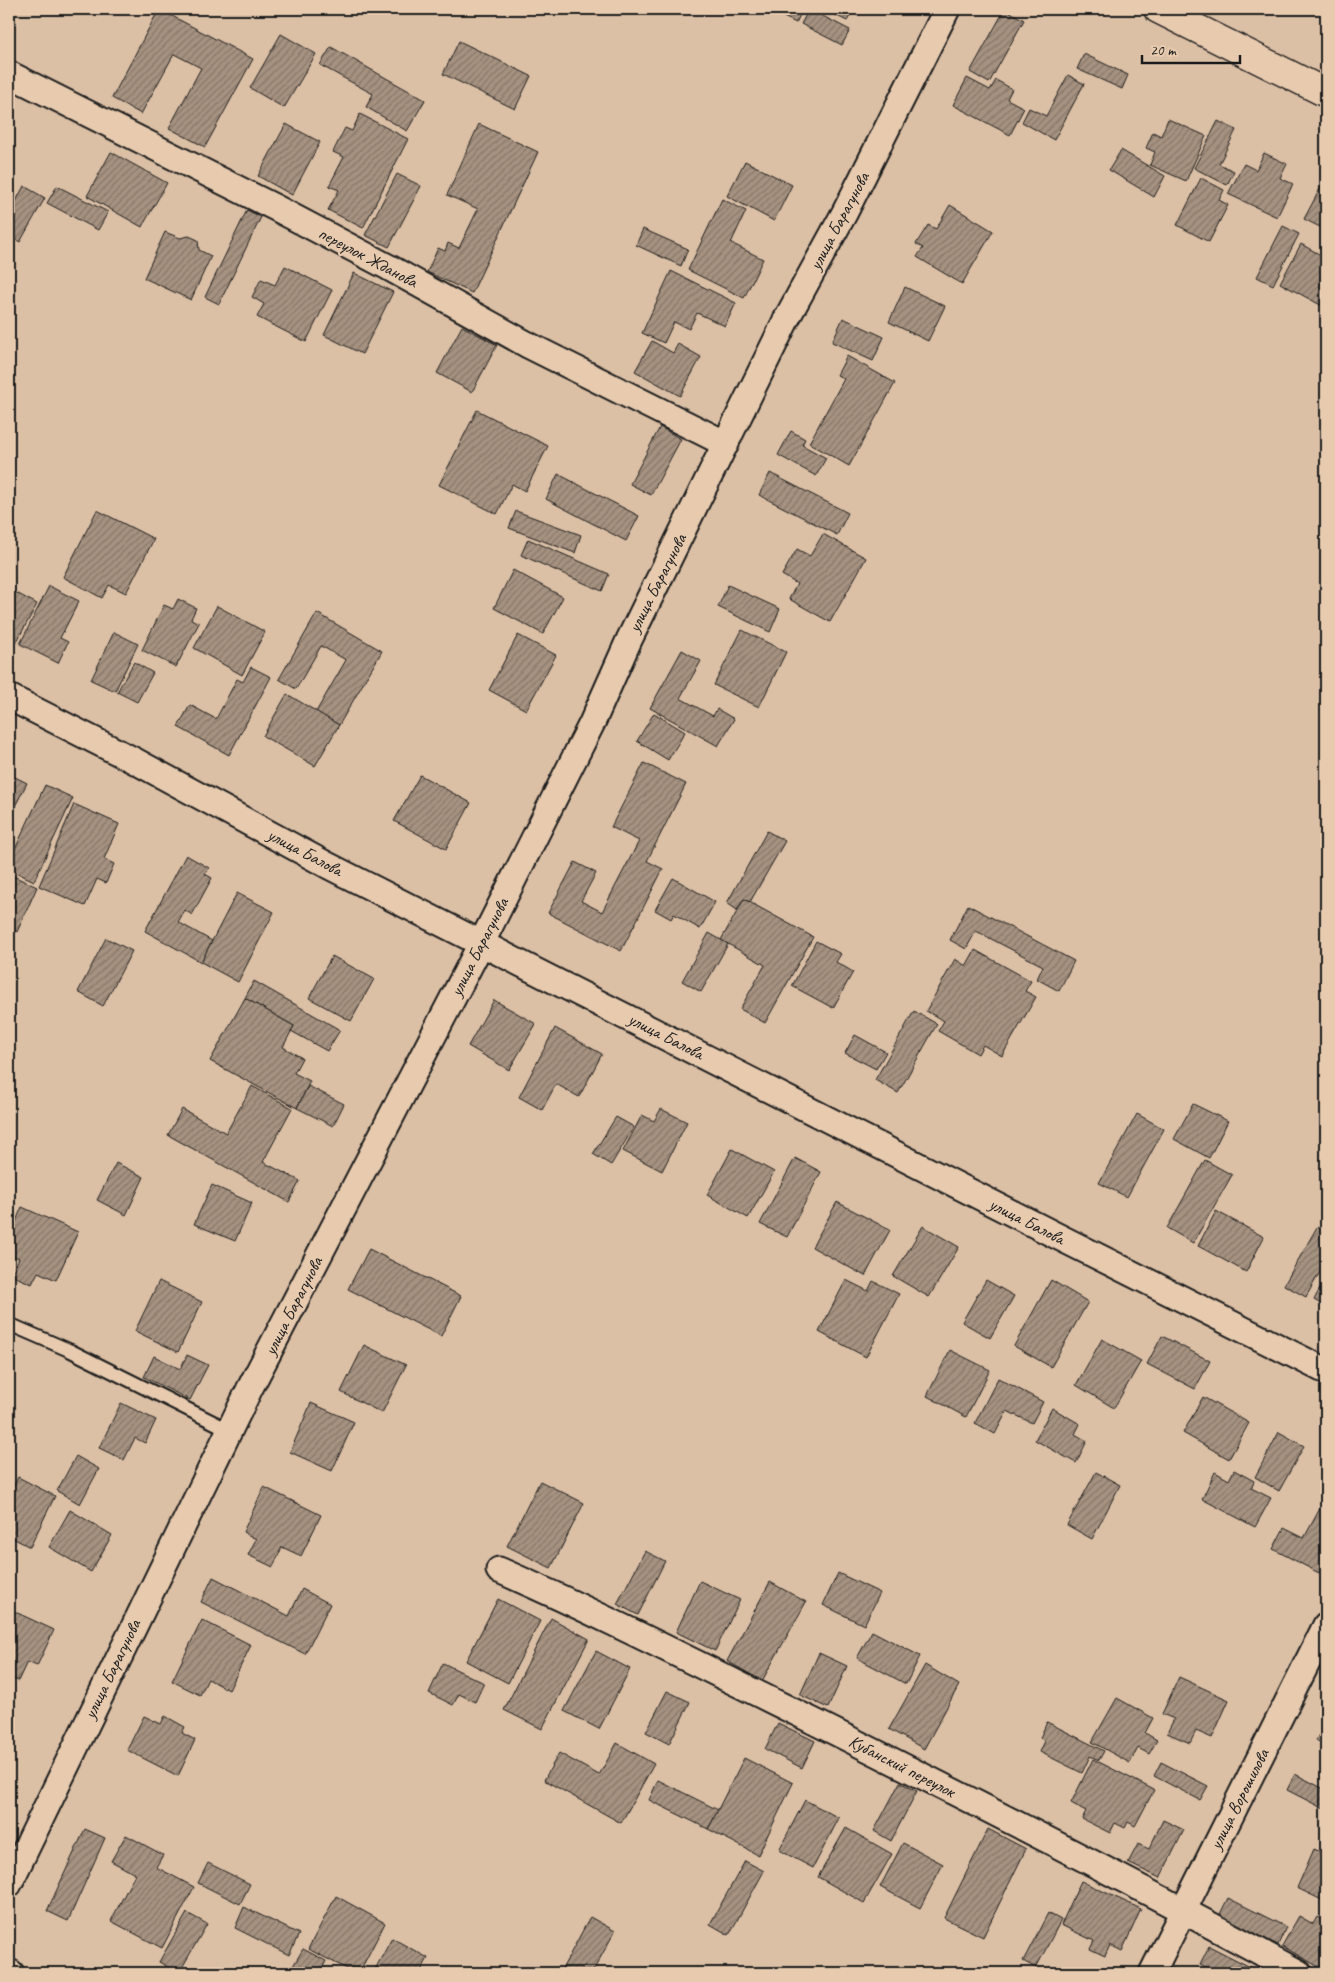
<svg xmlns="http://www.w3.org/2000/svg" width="1335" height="1982" font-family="Caveat,sans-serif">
	<defs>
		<pattern id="building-hatch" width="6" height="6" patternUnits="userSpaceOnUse" patternTransform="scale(1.25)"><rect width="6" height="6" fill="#a69280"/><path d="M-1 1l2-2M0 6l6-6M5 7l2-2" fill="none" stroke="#867668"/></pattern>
	</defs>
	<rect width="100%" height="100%" fill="#dcc0a6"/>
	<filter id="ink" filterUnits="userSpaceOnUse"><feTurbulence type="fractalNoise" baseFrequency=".02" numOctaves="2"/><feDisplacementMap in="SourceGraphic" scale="10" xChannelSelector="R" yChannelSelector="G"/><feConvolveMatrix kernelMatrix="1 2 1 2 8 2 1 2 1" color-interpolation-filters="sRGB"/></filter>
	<g filter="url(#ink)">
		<g fill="url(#building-hatch)" stroke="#1c1c1c">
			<path d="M159,9l94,50 -48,88 -36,-19 32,-60 -27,-14 -33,60 -29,-16z"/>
			<path d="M767,9h36l-7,14z"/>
			<path d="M809,9l41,21 -8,15 -41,-21z"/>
			<path d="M823,9h31l-7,12z"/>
			<path d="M1005,9l19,11 -35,63 -19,-11z"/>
			<path d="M281,34l35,20 -32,54 -34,-20z"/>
			<path d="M459,41l72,35 -16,33 -72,-35z"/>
			<path d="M331,47l94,53 -18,31 -41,-24 7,-13 -53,-29z"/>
			<path d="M1084,54l44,21 -6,14 -45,-20z"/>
			<path d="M1068,75l16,9 -30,56 -32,-18 7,-14 17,8z"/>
			<path d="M967,78l23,12 6,-10 16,9 -5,10 17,9 -14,27 -57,-30z"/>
			<path d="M360,114l48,25 -45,89 -35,-18 11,-20 -10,-4 15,-29 -11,-5 12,-24 7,3z"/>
			<path d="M1168,119l38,17 -20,45 -36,-16 5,-13 -9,-4 7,-16 8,4z"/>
			<path d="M1218,121l18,9 -17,34 15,7 -7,14 -33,-17z"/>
			<path d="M286,124l34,18 -28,53 -34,-19z"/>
			<path d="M479,124l59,28 -66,141 -45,-21 11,-24 7,3 3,-8 11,5 19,-39 -31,-14z"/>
			<path d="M1121,150l44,26 -11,21 -45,-27z"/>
			<path d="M111,152l56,31 -25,44 -55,-31z"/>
			<path d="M1264,153l23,11 -7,14 13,6 -16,33 -49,-23 16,-30 12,6z"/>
			<path d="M745,161l47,24 -18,36 -47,-25z"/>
			<path d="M397,174l24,12 -32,61 -24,-12z"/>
			<path d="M1201,178l23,12 -5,10 9,5 -19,37 -32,-17z"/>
			<path d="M1322,185l4,2v43l-22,-11z"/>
			<path d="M24,186l21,12 -25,44 -11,-6v-22z"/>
			<path d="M57,186l51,26 -10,18 -51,-27z"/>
			<path d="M722,199l24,12 -15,32 32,16 -19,39 -56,-28z"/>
			<path d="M950,205l43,26 -31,53 -45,-27 6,-9 -7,-4 12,-19 8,4z"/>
			<path d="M247,210l14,7 -42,87 -14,-7z"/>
			<path d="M1283,226l16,8 -26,51 -16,-8z"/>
			<path d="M643,229l45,20 -7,17 -45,-21z"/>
			<path d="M165,232l15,6 9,-2 9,4 1,10 12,6 -20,44 -47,-22z"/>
			<path d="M1301,244l25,14v50l-46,-25z"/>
			<path d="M285,266l47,24 -26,52 -49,-25 7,-13 -12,-7 9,-18 14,6z"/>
			<path d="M671,271l65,32 -11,23 -28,-13 -8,16 -15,-7 -10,21 -22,-10z"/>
			<path d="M354,273l39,19 -31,62 -38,-19z"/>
			<path d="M905,287l40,19 -17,35 -39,-19z"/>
			<path d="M843,318l41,19 -11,24 -41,-19z"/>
			<path d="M462,326l35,19 -25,47 -35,-19z"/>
			<path d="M652,341l21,12 5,-9 23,13 -21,39 -45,-25z"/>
			<path d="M847,356l48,27 -46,83 -40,-23 35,-64 -7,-4z"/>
			<path d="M477,410l71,36 -23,45 -13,-7 -15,30 -58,-29z"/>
			<path d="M660,427l21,12 -30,56 -21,-11z"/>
			<path d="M791,431l14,8 -3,6 24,13 -10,18 -38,-21z"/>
			<path d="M770,473l78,40 -11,22 -78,-40z"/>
			<path d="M558,474l81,42 -13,25 -80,-42z"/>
			<path d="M97,510l57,29 -28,54 -17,-8 -7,13 -39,-21z"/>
			<path d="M516,511l65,24 -6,18 -66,-25z"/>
			<path d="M823,534l43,24 -36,64 -41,-23 8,-15 -15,-9 15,-26 13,7z"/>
			<path d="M528,539l81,35 -7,17 -81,-36z"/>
			<path d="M513,570l50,27 -20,37 -49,-26z"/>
			<path d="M728,585l52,24 -10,23 -52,-25z"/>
			<path d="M49,586l30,15 -19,37 8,4 -10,21 -38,-19z"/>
			<path d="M9,589l28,15 -21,39 -7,-4z"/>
			<path d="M178,599l18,9 -5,11 8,4 -23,44 -34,-17 22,-45 9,4z"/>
			<path d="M217,606l48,26 -23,43 -48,-27z"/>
			<path d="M317,613l65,38 -43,74 -23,-13 30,-52 -25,-14 -25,43 -17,-10z"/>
			<path d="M742,630l44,22 -27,55 -45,-22z"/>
			<path d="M114,632l24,12 -23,47 -24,-11z"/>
			<path d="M518,635l38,20 -30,55 -37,-20z"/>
			<path d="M682,650l19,11 -21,37 33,18 4,-7 17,10 -16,27 -68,-38z"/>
			<path d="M134,662l19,11 -16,29 -20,-10z"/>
			<path d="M251,667l20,10 -42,78 -51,-28 12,-22 26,14 21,-40 6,3z"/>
			<path d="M287,694l52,31 -24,41 -52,-30z"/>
			<path d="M654,713l31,19 -17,28 -31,-19z"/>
			<path d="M644,763l42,21 -39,77 16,8 -42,82 -73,-38 27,-51 21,11 -15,28 21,11 37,-71 -28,-14z"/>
			<path d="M9,774l18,9 -18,35z"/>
			<path d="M420,775l51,28 -25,46 -52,-28z"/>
			<path d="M45,785l28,13 -39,83 -25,-12v-7z"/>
			<path d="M74,804l45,20 -15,35 10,5 -8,19 -9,-4 -12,27 -46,-20z"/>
			<path d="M767,831l18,10 -35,61 -6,-3 -7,11 -10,-7z"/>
			<path d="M186,855l23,13 -4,6 7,4 -20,37 -7,-5 -7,12 34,19 -11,21 -56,-31z"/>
			<path d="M9,874l28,13 -20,45 -8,-4z"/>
			<path d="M673,878l42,24 -15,27 -26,-15 -3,5 -16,-9z"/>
			<path d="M237,893l37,19 -36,70 -37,-20z"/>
			<path d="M744,899l69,38 -48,86 -25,-14 25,-44 -44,-25z"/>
			<path d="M968,905l106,56 -15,30 -22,-12 6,-13 -67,-35 -10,18 -16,-9z"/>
			<path d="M709,933l19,11 -27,48 -19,-11z"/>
			<path d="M106,938l26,13 -29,55 -25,-14z"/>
			<path d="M816,941l25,13 -5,8 17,10 -20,36 -41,-22z"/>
			<path d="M975,950l56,31 -6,10 11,6 -34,59 -19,-11 -5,9 -40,-23 6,-10 -18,-10 29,-52 11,7z"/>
			<path d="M332,956l42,23 -23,42 -42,-23z"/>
			<path d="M254,981l86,49 -13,21 -36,-20 3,-5 -49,-28z"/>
			<path d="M245,998l49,28 -11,21 19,11 -8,15 16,8 -13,27 -87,-47z"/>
			<path d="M494,1000l42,24 -27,46 -41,-24z"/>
			<path d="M914,1011l23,13 -39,69 -23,-13z"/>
			<path d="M555,1028l47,26 -23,43 -23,-13 -14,26 -23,-13z"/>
			<path d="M855,1035l31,17 -10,17 -31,-16z"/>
			<path d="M252,1086l40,22 -29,54 37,19 -11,21 -121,-67 14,-26 44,24z"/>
			<path d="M308,1086l36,18 -11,22 -36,-18z"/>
			<path d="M1193,1104l35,17 -19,37 -35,-19z"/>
			<path d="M661,1109l26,13 -25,49 -39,-20 19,-36 12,6z"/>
			<path d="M1137,1114l27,15 -37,68 -28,-14z"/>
			<path d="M616,1117l18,10 -23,38 -18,-11z"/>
			<path d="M732,1149l42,23 -26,46 -41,-23z"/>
			<path d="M795,1158l26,14 -34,65 -27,-13z"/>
			<path d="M1205,1160l27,15 -39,68 -26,-15z"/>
			<path d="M116,1163l28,14 -18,38 -29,-15z"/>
			<path d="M212,1185l40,18 -17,38 -41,-17z"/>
			<path d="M837,1202l53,28 -25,46 -53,-29z"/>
			<path d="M22,1207l56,25 -22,48 -18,-8 -6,12 -21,-9 8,-17 -10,-4v-17z"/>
			<path d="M1216,1211l48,26 -18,35 -48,-26z"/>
			<path d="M923,1226l36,21 -30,50 -36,-21z"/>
			<path d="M1317,1227l9,5v29l-20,36 -22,-12z"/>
			<path d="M369,1249l92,47 -20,40 -93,-47z"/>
			<path d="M1326,1277v30l-12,-7z"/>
			<path d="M846,1280l22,11 5,-10 26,13 -33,63 -47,-25z"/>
			<path d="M986,1280l28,16 -24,42 -28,-16z"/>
			<path d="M1051,1280l37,22 -37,65 -37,-21z"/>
			<path d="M159,1281l43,21 -24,50 -43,-21z"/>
			<path d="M1162,1336l48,25 -15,28 -48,-25z"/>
			<path d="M1102,1339l39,22 -27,47 -38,-23z"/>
			<path d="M364,1345l42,20 -24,48 -41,-21z"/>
			<path d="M950,1350l40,20 -24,47 -39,-21z"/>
			<path d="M187,1355l21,10 -18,35 -46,-23 10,-21 26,13z"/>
			<path d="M998,1378l45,24 -11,21 -25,-12 -12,23 -20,-11z"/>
			<path d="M1203,1397l46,26 -20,36 -46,-26z"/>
			<path d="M121,1403l35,17 -11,23 -10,-5 -11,22 -25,-12z"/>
			<path d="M311,1403l43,19 -22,49 -42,-19z"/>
			<path d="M1052,1408l28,16 -5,10 12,7 -11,22 -41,-23z"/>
			<path d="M1279,1432l25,14 -25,45 -24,-14z"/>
			<path d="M76,1456l23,13 -19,35 -23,-13z"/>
			<path d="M1234,1470l20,11 -3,7 20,10 -16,29 -53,-28 13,-27 14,8z"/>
			<path d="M1096,1472l24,13 -28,54 -25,-14z"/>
			<path d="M18,1477l37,19 -25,51 -21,-11v-40z"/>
			<path d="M540,1481l44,22 -33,65 -44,-22z"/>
			<path d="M264,1487l57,28 -20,41 -19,-9 -9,20 -25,-12 8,-16 -13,-7z"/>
			<path d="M1323,1503l3,2v53l-7,15 -46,-24 11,-21 20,10z"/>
			<path d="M70,1510l42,25 -21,37 -42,-25z"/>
			<path d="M645,1551l20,10 -27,54 -21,-11z"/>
			<path d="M838,1573l42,20 -16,32 -41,-20z"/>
			<path d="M213,1577l76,39 13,-27 28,15 -25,50 -104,-52z"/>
			<path d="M700,1581l40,19 -25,51 -39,-19z"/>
			<path d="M770,1582l36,20 -44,79 -35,-20z"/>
			<path d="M498,1599l42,22 -32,62 -42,-22z"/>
			<path d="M9,1609l45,21 -17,36 -10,-4 -9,19 -9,-4z"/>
			<path d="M551,1618l38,21 -47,90 -38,-19z"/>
			<path d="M202,1620l49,25 -22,45 -21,-11 -8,16 -28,-14z"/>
			<path d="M872,1631l48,25 -14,28 -49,-26z"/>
			<path d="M596,1651l34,18 -31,60 -35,-18z"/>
			<path d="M819,1653l28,13 -19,42 -28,-13z"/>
			<path d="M443,1663l41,20 -9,19 -16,-8 -6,11 -24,-12z"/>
			<path d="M925,1665l34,20 -35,64 -35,-20z"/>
			<path d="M1179,1677l50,23 -17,38 -16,-7 -6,12 -23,-10 7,-14 -12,-5z"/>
			<path d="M667,1691l23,11 -21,42 -23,-12z"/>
			<path d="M1117,1698l36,20 -8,15 12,7 -8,14 -11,-6 -8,15 -38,-21z"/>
			<path d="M144,1716l17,8 4,-8 20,11 -3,6 13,7 -17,36 -51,-26z"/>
			<path d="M1047,1722l57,29 -5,9 -9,-4 -8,17 -42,-21 5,-11 -5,-3z"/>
			<path d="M1326,1722v24l-10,-6z"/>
			<path d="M778,1723l37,18 -13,27 -37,-19z"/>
			<path d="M617,1743l37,21 -33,59 -77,-43 15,-27 40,22z"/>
			<path d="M744,1758l49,25 -35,72 -50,-26z"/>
			<path d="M1093,1759l61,31 -19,36 -7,-4 -3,6 -10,-5 -5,10 -28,-14 4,-8 -15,-8z"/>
			<path d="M1161,1762l47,24 -8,14 -46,-24z"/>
			<path d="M1295,1774l31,16v20l-39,-20z"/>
			<path d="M658,1780l60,30 -10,19 -59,-29z"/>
			<path d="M900,1782l17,9 -26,50 -17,-10z"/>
			<path d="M805,1800l34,18 -26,50 -34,-18z"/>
			<path d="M1163,1820l21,10 -24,48 -32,-15 10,-19 11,5z"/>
			<path d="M846,1828l46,26 -28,49 -46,-26z"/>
			<path d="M85,1829l20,9 -37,83 -21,-10z"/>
			<path d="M988,1829l38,20 -43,88 -39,-19z"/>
			<path d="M126,1835l37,20 -7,12 38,20 -32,61 -51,-27 24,-47 -24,-13z"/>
			<path d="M903,1843l40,21 -23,44 -40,-21z"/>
			<path d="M1314,1849l12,5v48l-29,-14z"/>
			<path d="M745,1861l19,10 -35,64 -19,-11z"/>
			<path d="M208,1863l42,21 -10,20 -42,-21z"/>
			<path d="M1081,1881l60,28 -19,42 -12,-6 -5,11 -15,-7 4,-8 -33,-16z"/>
			<path d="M336,1896l49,27 -26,50h-4l-47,-24z"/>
			<path d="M1228,1898l58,29 -8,18 -59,-29z"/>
			<path d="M244,1907l55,27 -10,21 -54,-27z"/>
			<path d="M187,1913l20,11 -28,49 -20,-11z"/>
			<path d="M1048,1913l13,7 -25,48 -13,-7z"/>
			<path d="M1299,1916l14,8 4,-7 9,5v49l-44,-25z"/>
			<path d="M590,1917l25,14 -23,42h-32z"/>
			<path d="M392,1938l36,20 -8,15h-47z"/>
			<path d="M1209,1946l53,27h-44l-18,-9z"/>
			<path d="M303,1949l23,12 -6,12h-31z"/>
		</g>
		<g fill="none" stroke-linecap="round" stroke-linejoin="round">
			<g stroke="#1c1c1c" stroke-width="16">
				<path id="lane" d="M9,1324l62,27 158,79"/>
			</g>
			<g stroke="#1c1c1c" stroke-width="29">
				<g id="street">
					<path d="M9,74l267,134 112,59 140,78 198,99"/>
					<path d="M9,697l128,65 192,104 726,369 271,136"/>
					<path d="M499,1570c105,46 208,99 312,150 164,82 328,165 488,253"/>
					<path d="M9,1884l241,-496 232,-446 110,-219 37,-83 159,-324 57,-104 102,-203"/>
					<path d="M9,1972l2,1"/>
					<path d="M1152,1973l174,-348"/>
				</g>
			</g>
			<g stroke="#1c1c1c" stroke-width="31">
				<path id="secondary" d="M1158,9l168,84"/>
			</g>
			<use href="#lane" stroke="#e8cbaf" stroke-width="12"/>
			<use href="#street" stroke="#e8cbaf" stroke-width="25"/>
			<use href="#secondary" stroke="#e8cbaf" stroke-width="28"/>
		</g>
	</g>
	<g text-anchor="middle" stroke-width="4" stroke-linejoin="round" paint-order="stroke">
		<g font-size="18" fill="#1c1c1c" stroke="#e8cbaf">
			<text transform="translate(839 221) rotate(-62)" y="6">улица Барагунова</text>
			<text transform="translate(368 257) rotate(28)" y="6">переулок Жданова</text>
			<text transform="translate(657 583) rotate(-63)" y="6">улица Барагунова</text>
			<text transform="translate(305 852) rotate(28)" y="6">улица Балова</text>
			<text transform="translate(479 947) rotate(-63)" y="6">улица Барагунова</text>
			<text transform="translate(666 1036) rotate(27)" y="6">улица Балова</text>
			<text transform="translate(1027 1221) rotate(27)" y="6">улица Балова</text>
			<text transform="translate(293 1306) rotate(-63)" y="6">улица Барагунова</text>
			<text transform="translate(112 1669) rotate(-64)" y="6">улица Барагунова</text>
			<text transform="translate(902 1766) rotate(27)" y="6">Кубанский переулок</text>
			<text transform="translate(1239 1799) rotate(-63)" y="6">улица Ворошилова</text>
		</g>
	</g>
	<rect width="1335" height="1982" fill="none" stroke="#e8cbaf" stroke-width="30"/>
	<rect x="15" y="15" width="1305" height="1952" fill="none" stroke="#1c1c1c" stroke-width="2" filter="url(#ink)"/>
	<path d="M1142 55v8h98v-8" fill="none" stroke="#1c1c1c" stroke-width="2.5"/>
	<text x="1150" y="55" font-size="15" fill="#1c1c1c" stroke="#e8cbaf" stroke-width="4" paint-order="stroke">20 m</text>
</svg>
